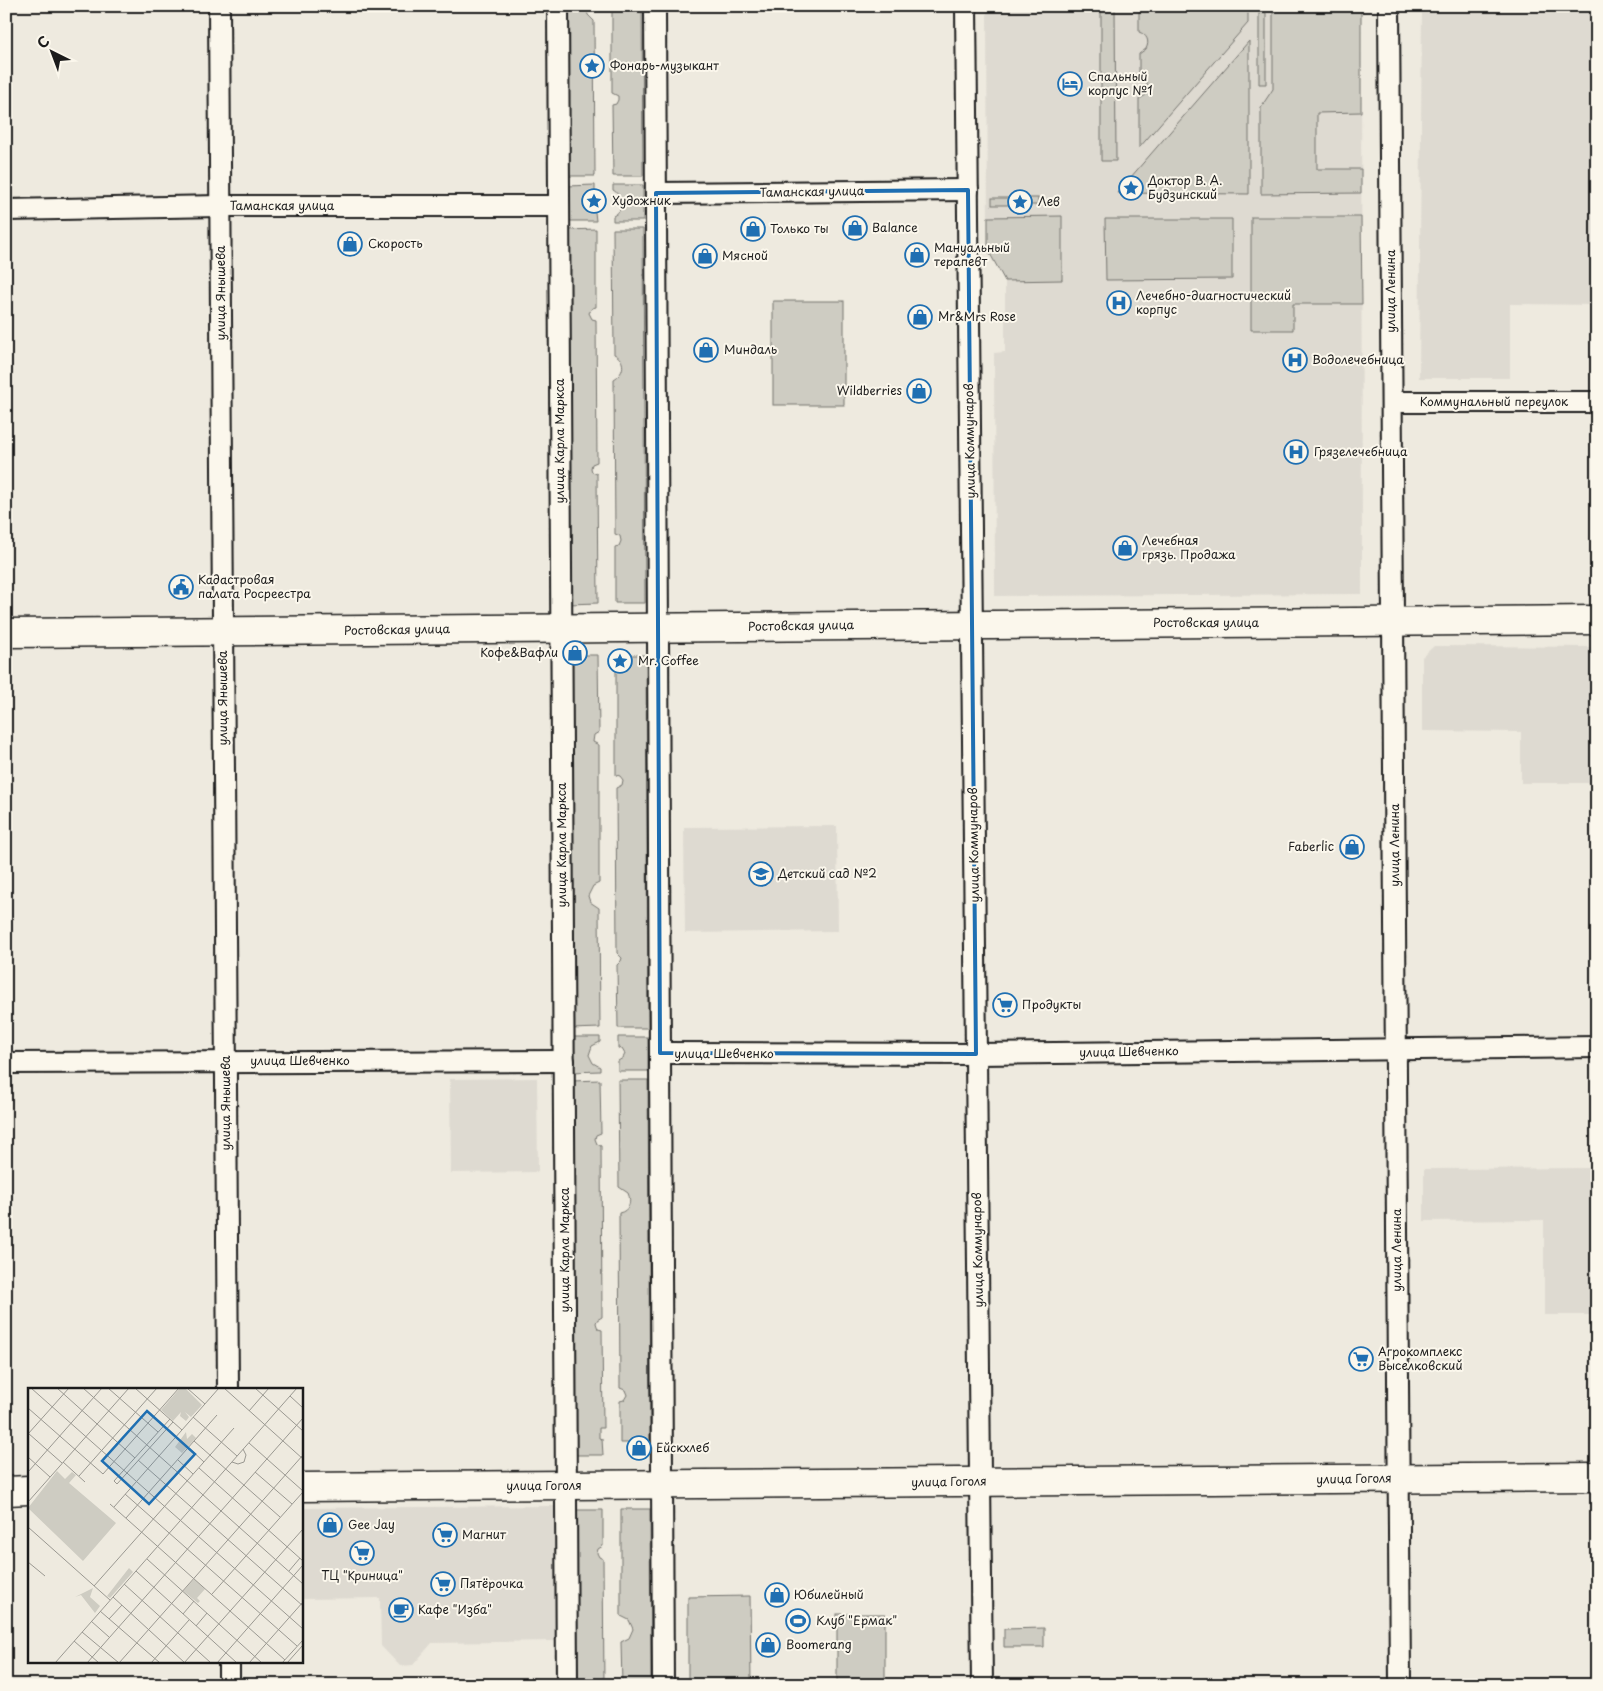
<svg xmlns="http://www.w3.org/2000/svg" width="1603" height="1691" font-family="'Playpen Sans',sans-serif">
	<rect width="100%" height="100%" fill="#eeeadf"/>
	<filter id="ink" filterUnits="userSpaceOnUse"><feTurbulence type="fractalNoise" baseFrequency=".02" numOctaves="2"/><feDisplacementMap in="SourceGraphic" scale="10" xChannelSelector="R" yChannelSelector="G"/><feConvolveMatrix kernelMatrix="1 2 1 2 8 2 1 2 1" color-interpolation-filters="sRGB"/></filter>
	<g filter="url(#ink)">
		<g fill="#dedad1">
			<path d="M987,6h374l1,588 -367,2 -1,-243 11,-1v-71l-17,-31z"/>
			<path d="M1422,6h175v299l-87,-1v74h-91z"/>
			<path d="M1434,646l163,1v136h-76v-51l-99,-1v-74z"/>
			<path d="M837,826l1,105 -153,2 -1,-106z"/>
			<path d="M537,1078l1,94 -87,1 -1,-94z"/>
			<path d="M1597,1168v147h-53v-95l-120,1v-52z"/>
			<path d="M555,1506v135l-123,2 -19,22 -13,1 -19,-20 -1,-48 -79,1v-91z"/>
		</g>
		<g fill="#ceccc2" stroke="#75746f">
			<path d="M566,6h20l2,9 6,6 1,155h-28z"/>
			<path d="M612,6h30l1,170h-30l-1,-71 4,-1 2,-4v-4l-6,-3z"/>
			<path d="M1101,6h14l1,155h-15z"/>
			<path d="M1146,6h102v17l-109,125v-49l7,-4c4,-9 1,-15 -7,-18v-23l7,-5c4,-8 1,-14 -7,-17v-22z"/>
			<path d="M1273,6h88v106l-44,1v56h44v24l-100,1v-87l12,-18z"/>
			<path d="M1259,12l7,1v71h-7z"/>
			<path d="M1249,41v153l-132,-1z"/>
			<path d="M595,185v10l-5,2 -2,6 3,7 4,2 1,9h-29v-35z"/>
			<path d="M613,185h30v36h-30v-5c12,-6 11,-19 0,-26z"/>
			<rect x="992" y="198" width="46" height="7"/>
			<path d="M1062,216v64l-57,1 -17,-31v-33z"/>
			<path d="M1251,217h110l1,87h-69v26h-42z"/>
			<path d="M1105,219h127v60l-126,1z"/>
			<path d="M596,229v78l-4,1 -3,5 3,6 4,1 1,142 -5,2 -1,4 1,4 5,2 1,129 -29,1 -2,-374z"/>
			<path d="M613,229h30l2,374h-30v-56l4,-1 2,-5 -1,-5 -5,-2 -1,-155c11,-6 12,-19 0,-25z"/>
			<rect x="773" y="301" width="71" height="104"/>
			<path d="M581,655h17l1,77 -5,3 -1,7 6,3v138l-6,3 -5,10 2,6 9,6 1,120 -29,1 -1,-371h11z"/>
			<path d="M624,655h22l2,373h-30l-1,-63 4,-4 1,-3 -5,-5 -1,-165 6,-3 1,-5 -3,-4 -4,-1v-111h8z"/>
			<path d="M571,1037h29v5l-8,4 -3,9 4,8 7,4v4l-29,1z"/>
			<path d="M618,1037h30v34h-30v-10l5,-3 2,-4 -3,-5 -4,-1z"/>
			<path d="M600,1080l1,53 -5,2 -1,4 2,5 4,2 1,171 -5,3 -1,3 2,6 4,1 1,98h-4v10l3,1 1,16h-29l-2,-374z"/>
			<path d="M618,1080h30l2,363h-30v-42l4,-1 3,-5 -2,-5 -5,-2 -1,-175c10,-2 13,-11 9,-20l-9,-6z"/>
			<path d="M621,1509h29l1,176h-29l-1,-43 8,-4 4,-9 -4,-9 -8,-4z"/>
			<path d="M574,1510h29v36l-5,3 -1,4 2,4 4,2 1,126h-29z"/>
			<path d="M750,1596l1,89h-63v-88z"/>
			<rect x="837" y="1614" width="48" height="71"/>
			<path d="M1044,1628v19h-40v-18z"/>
		</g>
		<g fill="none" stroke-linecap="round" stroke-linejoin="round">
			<g stroke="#1c1c1c" stroke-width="24">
				<g id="street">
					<path d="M219,6l9,1384"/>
					<path d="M558,6l9,1679"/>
					<path d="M655,6l8,1679"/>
					<path d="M966,6l16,1679"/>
					<path d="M1389,6l11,1679"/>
					<path d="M656,193l312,-3"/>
					<path d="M6,210l214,-4h339"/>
					<path d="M1392,402h205"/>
					<path d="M660,1053l316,1 621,-7"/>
					<path d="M6,1063l558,-2"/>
					<path d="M229,1662v23"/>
				</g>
			</g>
			<g stroke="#1c1c1c" stroke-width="31">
				<g id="secondary">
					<path d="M6,633l1591,-13"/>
					<path d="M301,1487l1296,-10"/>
					<path d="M6,1491l23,-1"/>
				</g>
			</g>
			<use href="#street" stroke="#fbf7ec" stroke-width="20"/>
			<use href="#secondary" stroke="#fbf7ec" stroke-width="28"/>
		</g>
	</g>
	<path fill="none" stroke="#1f6fb2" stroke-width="4" stroke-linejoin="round" d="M968,190l8,864 -316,-1 -4,-860z"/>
	<defs>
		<g id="sight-ring" transform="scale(1.25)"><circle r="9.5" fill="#fbf7ec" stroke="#1f6fb2" stroke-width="1.5"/><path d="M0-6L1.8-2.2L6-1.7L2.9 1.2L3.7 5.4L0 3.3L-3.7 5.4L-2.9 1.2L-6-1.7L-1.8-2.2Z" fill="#1f6fb2"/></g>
		<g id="hotel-ring" transform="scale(1.25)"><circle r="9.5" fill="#fbf7ec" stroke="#1f6fb2" stroke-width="1.5"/><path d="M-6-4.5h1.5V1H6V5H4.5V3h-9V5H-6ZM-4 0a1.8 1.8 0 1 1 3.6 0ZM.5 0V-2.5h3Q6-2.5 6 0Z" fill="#1f6fb2"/></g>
		<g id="shop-ring" transform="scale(1.25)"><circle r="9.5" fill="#fbf7ec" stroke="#1f6fb2" stroke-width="1.5"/><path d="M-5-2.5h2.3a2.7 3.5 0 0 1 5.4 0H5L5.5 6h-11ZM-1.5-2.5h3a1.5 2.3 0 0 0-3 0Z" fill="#1f6fb2"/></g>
		<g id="hospital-ring" transform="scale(1.25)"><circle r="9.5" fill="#fbf7ec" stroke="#1f6fb2" stroke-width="1.5"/><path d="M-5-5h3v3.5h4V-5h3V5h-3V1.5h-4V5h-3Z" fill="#1f6fb2"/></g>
		<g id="civic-ring" transform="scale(1.25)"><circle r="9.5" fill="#fbf7ec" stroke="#1f6fb2" stroke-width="1.5"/><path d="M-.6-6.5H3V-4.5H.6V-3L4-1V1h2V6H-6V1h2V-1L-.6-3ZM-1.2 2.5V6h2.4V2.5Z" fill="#1f6fb2"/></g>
		<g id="school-ring" transform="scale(1.25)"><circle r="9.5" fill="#fbf7ec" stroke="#1f6fb2" stroke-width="1.5"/><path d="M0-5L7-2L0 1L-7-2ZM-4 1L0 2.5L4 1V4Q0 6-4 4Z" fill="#1f6fb2"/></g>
		<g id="supermarket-ring" transform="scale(1.25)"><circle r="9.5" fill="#fbf7ec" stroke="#1f6fb2" stroke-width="1.5"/><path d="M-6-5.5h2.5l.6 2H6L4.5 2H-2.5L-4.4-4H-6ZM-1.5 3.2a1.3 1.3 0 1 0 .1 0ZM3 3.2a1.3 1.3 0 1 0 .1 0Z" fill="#1f6fb2"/></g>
		<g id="cafe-ring" transform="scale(1.25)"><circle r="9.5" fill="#fbf7ec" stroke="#1f6fb2" stroke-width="1.5"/><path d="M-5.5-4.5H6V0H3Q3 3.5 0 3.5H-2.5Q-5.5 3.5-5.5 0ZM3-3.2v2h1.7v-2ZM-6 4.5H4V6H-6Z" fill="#1f6fb2"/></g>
		<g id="stadium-ring" transform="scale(1.25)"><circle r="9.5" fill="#fbf7ec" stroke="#1f6fb2" stroke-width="1.5"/><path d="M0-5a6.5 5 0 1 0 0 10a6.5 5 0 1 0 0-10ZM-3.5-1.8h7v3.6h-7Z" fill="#1f6fb2"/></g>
	</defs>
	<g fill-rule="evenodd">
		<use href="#sight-ring" x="592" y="66"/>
		<use href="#hotel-ring" x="1070" y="84"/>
		<use href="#sight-ring" x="1131" y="188"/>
		<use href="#sight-ring" x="594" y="201"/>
		<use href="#sight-ring" x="1020" y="202"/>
		<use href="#shop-ring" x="855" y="228"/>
		<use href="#shop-ring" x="753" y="229"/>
		<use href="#shop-ring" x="350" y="244"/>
		<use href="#shop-ring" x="917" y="255"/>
		<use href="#shop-ring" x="705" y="256"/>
		<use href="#hospital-ring" x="1119" y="303"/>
		<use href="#shop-ring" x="920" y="317"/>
		<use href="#shop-ring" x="706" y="350"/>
		<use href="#hospital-ring" x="1295" y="360"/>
		<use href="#shop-ring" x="919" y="391"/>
		<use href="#hospital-ring" x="1296" y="452"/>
		<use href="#shop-ring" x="1125" y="548"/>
		<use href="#civic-ring" x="181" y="587"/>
		<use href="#shop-ring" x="575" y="653"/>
		<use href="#sight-ring" x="620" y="661"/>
		<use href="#shop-ring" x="1352" y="847"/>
		<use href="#school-ring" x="761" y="874"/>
		<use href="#supermarket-ring" x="1005" y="1005"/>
		<use href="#supermarket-ring" x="1361" y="1359"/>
		<use href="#shop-ring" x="639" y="1448"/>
		<use href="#shop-ring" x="330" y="1525"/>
		<use href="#supermarket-ring" x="445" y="1535"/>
		<use href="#supermarket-ring" x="362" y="1553"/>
		<use href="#supermarket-ring" x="443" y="1584"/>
		<use href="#shop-ring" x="777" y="1595"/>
		<use href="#cafe-ring" x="401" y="1610"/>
		<use href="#stadium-ring" x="798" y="1621"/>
		<use href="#shop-ring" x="768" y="1645"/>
	</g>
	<g text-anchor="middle" stroke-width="4" stroke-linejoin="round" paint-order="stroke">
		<g font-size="12" fill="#1c1c1c" stroke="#fbf7ec" text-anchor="start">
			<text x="610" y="70">Фонарь-музыкант</text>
			<text x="1088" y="81">Спальный<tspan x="1088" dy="14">корпус №1</tspan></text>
			<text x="1148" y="185">Доктор В. А.<tspan x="1148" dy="14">Будзинский</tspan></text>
			<text x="612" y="205">Художник</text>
			<text x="1038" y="206">Лев</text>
			<text x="872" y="232">Balance</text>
			<text x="770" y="233">Только ты</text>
			<text x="368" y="248">Скорость</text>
			<text x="934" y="252">Мануальный<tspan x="934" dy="14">терапевт</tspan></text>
			<text x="722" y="260">Мясной</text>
			<text x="1136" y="300">Лечебно-диагностический<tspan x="1136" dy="14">корпус</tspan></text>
			<text x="938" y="321">Mr&amp;Mrs Rose</text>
			<text x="724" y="354">Миндаль</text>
			<text x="1312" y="364">Водолечебница</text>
			<text x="902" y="395" text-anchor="end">Wildberries</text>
			<text x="1314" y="456">Грязелечебница</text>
			<text x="1142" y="545">Лечебная<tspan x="1142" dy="14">грязь. Продажа</tspan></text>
			<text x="198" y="584">Кадастровая<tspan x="198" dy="14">палата Росреестра</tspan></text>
			<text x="558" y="657" text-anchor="end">Кофе&amp;Вафли</text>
			<text x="638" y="665">Mr. Coffee</text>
			<text x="1334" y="851" text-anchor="end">Faberlic</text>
			<text x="778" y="878">Детский сад №2</text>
			<text x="1022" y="1009">Продукты</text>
			<text x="1378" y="1356">Агрокомплекс<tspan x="1378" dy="14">Выселковский</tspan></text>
			<text x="656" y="1452">Ейскхлеб</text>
			<text x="348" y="1529">Gee Jay</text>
			<text x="462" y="1539">Магнит</text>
			<text x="362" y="1580" text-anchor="middle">ТЦ "Криница"</text>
			<text x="460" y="1588">Пятёрочка</text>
			<text x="794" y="1599">Юбилейный</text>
			<text x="418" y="1614">Кафе "Изба"</text>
			<text x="816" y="1625">Клуб "Ермак"</text>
			<text x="786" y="1649">Boomerang</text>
		</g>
		<g font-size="12" fill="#1c1c1c" stroke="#fbf7ec">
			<text transform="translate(812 192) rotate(-1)" y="4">Таманская улица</text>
			<text x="282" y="210">Таманская улица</text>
			<text transform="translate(1391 291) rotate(-90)" y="4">улица Ленина</text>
			<text transform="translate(221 293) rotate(-90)" y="4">улица Янышева</text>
			<text x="1494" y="406">Коммунальный переулок</text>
			<text transform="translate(560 441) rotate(-90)" y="4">улица Карла Маркса</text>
			<text transform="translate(970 441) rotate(-91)" y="4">улица Коммунаров</text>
			<text x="1206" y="627">Ростовская улица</text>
			<text transform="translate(801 626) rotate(-1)" y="4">Ростовская улица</text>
			<text transform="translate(397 630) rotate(-1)" y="4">Ростовская улица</text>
			<text transform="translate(223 698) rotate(-90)" y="4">улица Янышева</text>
			<text transform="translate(562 845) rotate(-90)" y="4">улица Карла Маркса</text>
			<text transform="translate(974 845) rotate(-91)" y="4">улица Коммунаров</text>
			<text transform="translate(1395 845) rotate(-90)" y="4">улица Ленина</text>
			<text transform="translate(1129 1052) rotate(-1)" y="4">улица Шевченко</text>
			<text x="724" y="1058">улица Шевченко</text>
			<text x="300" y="1065">улица Шевченко</text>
			<text transform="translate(226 1103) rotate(-90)" y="4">улица Янышева</text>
			<text transform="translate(565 1250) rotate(-90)" y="4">улица Карла Маркса</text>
			<text transform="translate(978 1250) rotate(-91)" y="4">улица Коммунаров</text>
			<text transform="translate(1397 1250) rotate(-90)" y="4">улица Ленина</text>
			<text transform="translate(1354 1479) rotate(-1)" y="4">улица Гоголя</text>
			<text transform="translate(949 1482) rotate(-1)" y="4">улица Гоголя</text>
			<text x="544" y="1490">улица Гоголя</text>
		</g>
	</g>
	<g transform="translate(28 1388)">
		<rect width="275" height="275" fill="#eeeadf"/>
		<path d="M152,0h5l17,17 -11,12 -6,-5 4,5 -3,4 -6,-5 1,-4 -8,9 -12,-11zM158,44l1,7 5,-5 4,4 -14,15 -7,-6zM29,83l8,8 7,-7 4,3 -7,8 47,40 -33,38 -55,-53zM101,180l4,4 -23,26 -3,-2zM166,191l11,10 -8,9 3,3 -2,2 -15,-12zM65,200l-3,9 10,9 -5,7 -14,-18 -6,2z" fill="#ceccc2"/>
		<path fill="none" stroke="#9a9891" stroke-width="1" d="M3,0l272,241M29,0l78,70M55,0l220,196M80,0l50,44M107,0l47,42M159,0l18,16M196,0l79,71M227,0l48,43M262,8l13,12M0,20l75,66 76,-86M221,23l20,-23M165,29l44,39M142,31l-56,62 3,3 56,-62M0,45l34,30M0,46l41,-46M166,53l86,76M221,55l54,48M161,60l15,14M0,69l22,20M110,72l165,146M150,72l15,14M35,74l22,20M204,74l6,2 6,-2 2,-7 -3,-6M171,80l104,93M0,84l74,-84M227,84l37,32M51,88l78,-88M97,106l172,152M0,114l101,-114M82,116l175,156M86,119l105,-119M98,130l91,-103M0,139l82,73M119,171l115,104M0,174l17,14M108,183l101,92M261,183l11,-13M96,196l87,79M66,198l140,-158M184,206l91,-102M85,209l72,66M72,223l60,52M155,226l11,-13M81,231l13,-14M63,233l18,16M168,238l11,-13M54,244l37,31M46,253l25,22M27,275l242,-275M59,275l216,-245M91,275l184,-208M123,275l38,-43M156,275l119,-134M189,275l86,-98M221,275l54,-61M254,275l21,-23M259,275l16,-18"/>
		<path fill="#1f6fb2" fill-opacity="0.15" stroke="#1f6fb2" stroke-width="2.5" d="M119,23l48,43 -46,50 -47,-43z"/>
		<rect width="275" height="275" fill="none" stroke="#1c1c1c" stroke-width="2.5"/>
	</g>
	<rect width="1603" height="1691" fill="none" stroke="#fbf7ec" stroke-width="25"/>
	<rect x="12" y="12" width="1578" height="1666" fill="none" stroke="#1c1c1c" stroke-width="2" filter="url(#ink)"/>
	<g transform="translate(52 52) rotate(318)" stroke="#fbf7ec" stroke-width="4" paint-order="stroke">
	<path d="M0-4L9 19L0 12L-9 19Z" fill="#1c1c1c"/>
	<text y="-8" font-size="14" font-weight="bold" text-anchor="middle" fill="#1c1c1c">С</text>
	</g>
</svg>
